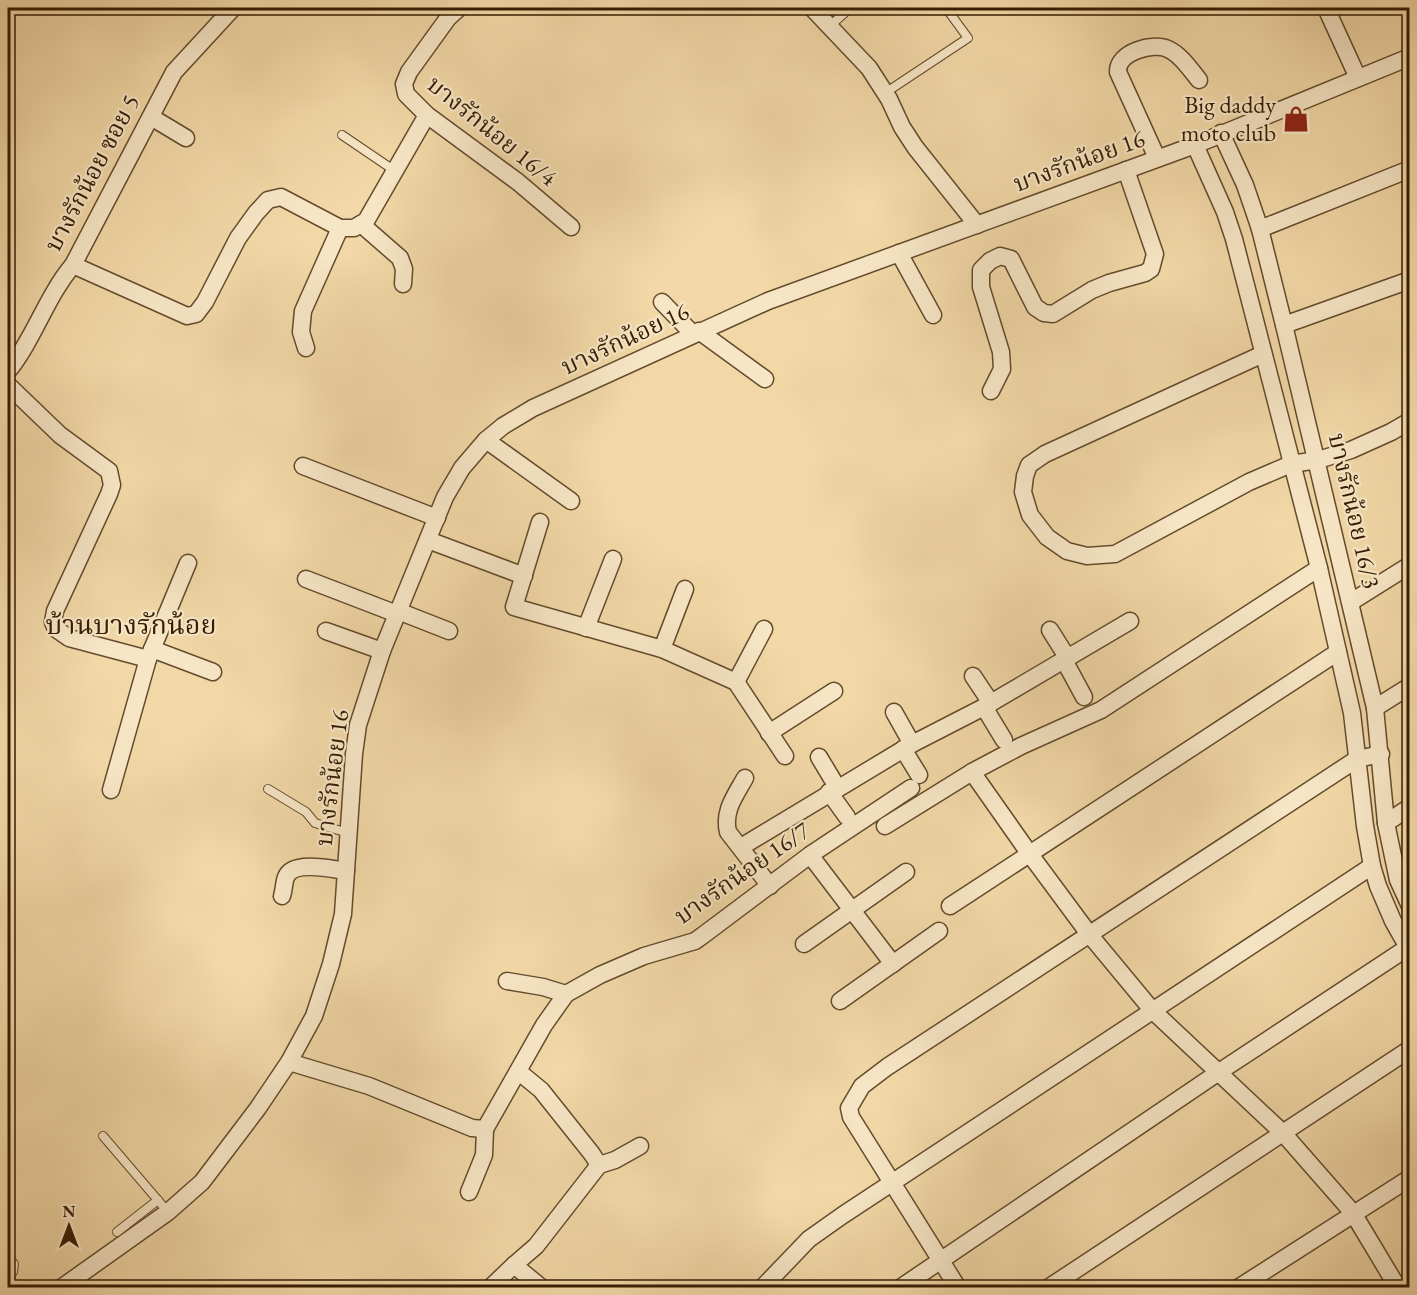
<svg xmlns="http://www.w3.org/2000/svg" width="1417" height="1295" font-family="'EB Garamond','Noto Serif Thai',serif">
	<rect width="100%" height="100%" fill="#f2d8a7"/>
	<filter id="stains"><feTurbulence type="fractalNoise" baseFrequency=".00333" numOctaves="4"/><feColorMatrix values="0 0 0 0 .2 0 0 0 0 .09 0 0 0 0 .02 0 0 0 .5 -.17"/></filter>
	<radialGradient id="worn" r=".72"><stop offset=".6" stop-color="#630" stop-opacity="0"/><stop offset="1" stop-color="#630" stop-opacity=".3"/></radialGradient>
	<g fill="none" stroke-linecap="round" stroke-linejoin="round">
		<g stroke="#644b2c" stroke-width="10">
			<g id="service">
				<path d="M830,26l20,-18"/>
				<path d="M885,93l83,-55 -22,-30"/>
				<path d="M342,135l53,36"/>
				<path d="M268,789l38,23 9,11 33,10"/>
				<path d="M103,1136l65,76"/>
				<path d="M117,1232l41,-32"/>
				<path d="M8,1256l6,8 -1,8 -5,5"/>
			</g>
		</g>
		<g stroke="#644b2c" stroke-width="19">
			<g id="minor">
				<path d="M459,8l-11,10 -39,54 -5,12 2,10 21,21 91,67 53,45"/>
				<path d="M812,8l57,60 20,31 13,28 13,20 62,78"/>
				<path d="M1326,8l32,70"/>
				<path d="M151,117l35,21"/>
				<path d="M1221,133l24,52 15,44 24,96 91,383 11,115 12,57 12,26"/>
				<path d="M1195,145l30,67 9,27 85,329 33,145 13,113 7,40 6,20 15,35 17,30"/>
				<path d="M1157,158l-39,-86c-1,-20 35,-30 50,-23 13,6 22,20 31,31"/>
				<path d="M361,224l39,34 4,11 -1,15"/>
				<path d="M1260,229l150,-60"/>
				<path d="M899,253l34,62"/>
				<path d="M73,265l114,51 9,-2 9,-12 33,-64 18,-25 12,-13 13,-3 59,31h14l12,-7 61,-106"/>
				<path d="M662,302l31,32"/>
				<path d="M1284,325l126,-45"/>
				<path d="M699,331l66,48"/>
				<path d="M306,348l-5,-16 2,-21 37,-83"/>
				<path d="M1263,354l-218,100 -16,11 -4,11 -2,16 7,23 17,22 20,14 20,5 28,-2 134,-72 42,-18 27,-4 33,-10 40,-18 19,-11"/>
				<path d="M8,371c26,-32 38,-74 65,-106l101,-193 59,-64"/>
				<path d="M8,385l52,50 49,36 3,14 -3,9 -54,117 -2,11 3,7 13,9 79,21"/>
				<path d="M991,391l11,-22 -1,-17 -20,-65v-17l9,-9 10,-5 11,3 24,48 9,6 9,1 39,-24 17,-7 36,-10 6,-4 4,-15 -29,-84"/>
				<path d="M486,440l85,61"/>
				<path d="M303,466l134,52"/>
				<path d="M540,522l-26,85 148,42 74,33 49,74"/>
				<path d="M428,540l96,36"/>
				<path d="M306,579l91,35"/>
				<path d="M1351,602l59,-37"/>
				<path d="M398,611l51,20"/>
				<path d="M586,628l27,-69"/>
				<path d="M1050,630l17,27"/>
				<path d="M326,631l56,20"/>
				<path d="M152,649l61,23"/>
				<path d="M662,649l23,-60"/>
				<path d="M1064,660l20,37"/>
				<path d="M973,676l18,27"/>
				<path d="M736,682l28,-53"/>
				<path d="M984,707l20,33"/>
				<path d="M1375,708l35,-22"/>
				<path d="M894,712l18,32"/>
				<path d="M769,733l65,-42"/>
				<path d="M903,749l16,26"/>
				<path d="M819,757l18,30"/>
				<path d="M972,772l57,81 60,81 63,76 131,123 70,80 45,75"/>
				<path d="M745,778c-10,18 -22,33 -17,54l42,54"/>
				<path d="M111,790l37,-131 40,-96"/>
				<path d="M829,792l18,25"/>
				<path d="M1386,823l24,-16"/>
				<path d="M885,826l87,-54 49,-26 80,-36 218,-142"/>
				<path d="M741,847l171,-103 72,-37 146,-86"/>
				<path d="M810,855l83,109"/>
				<path d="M282,896c2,-6 2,-14 4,-19 7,-17 46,-8 60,-6"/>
				<path d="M950,906l388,-254"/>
				<path d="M804,944l102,-72"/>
				<path d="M507,981l36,6 23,7"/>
				<path d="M840,1001l99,-70"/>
				<path d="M289,1062l80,24 103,42 13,1 59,-104 22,-31 34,-19 44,-19 51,-15 7,-5 108,-81 101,-67"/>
				<path d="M519,1072l22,18 51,64 7,11 -63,81 -22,19 28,23"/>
				<path d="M599,1165l16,-5 25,-14"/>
				<path d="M469,1192l15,-37 1,-26"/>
				<path d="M61,1288l107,-76 34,-30 56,-74 31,-46 25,-46 17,-52 12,-50 11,-160 4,-29 24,-74 63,-154 17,-29 24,-28 17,-14 30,-18 235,-107 427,-156 215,-88"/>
				<path d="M490,1288l24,-23"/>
				<path d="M762,1288l47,-49 34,-24 529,-349"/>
				<path d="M900,1288l319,-216 188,-124"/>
				<path d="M958,1288l-107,-171 -2,-9 13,-22 25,-19 470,-308 24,-5"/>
				<path d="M1048,1288l362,-239"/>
				<path d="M1238,1288l172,-110"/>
			</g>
		</g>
		<use href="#service" stroke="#f7e6c6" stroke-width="8"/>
		<use href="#minor" stroke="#f7e6c6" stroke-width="16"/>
	</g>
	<defs>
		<g id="shop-bare" transform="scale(2.07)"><path d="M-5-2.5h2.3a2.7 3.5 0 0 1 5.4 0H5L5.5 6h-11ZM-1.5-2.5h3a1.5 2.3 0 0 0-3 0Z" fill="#8f2418" stroke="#f7e6c6" stroke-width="2.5" paint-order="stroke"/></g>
	</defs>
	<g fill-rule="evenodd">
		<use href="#shop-bare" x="1296" y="119"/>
	</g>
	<g text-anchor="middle" stroke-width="4.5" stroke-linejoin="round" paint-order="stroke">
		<g font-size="24" fill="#351c03" stroke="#f7e6c6" text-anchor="end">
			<text x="1276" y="113">Big daddy<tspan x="1276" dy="28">moto club</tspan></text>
		</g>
		<g font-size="24" fill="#351c03" stroke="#f7e6c6">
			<text transform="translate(492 131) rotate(39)" y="8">บางรักน้อย 16/4</text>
			<text transform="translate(1079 161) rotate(-20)" y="8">บางรักน้อย 16</text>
			<text transform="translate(92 173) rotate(-62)" y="8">บางรักน้อย ซอย 5</text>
			<text transform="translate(625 339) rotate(-25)" y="8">บางรักน้อย 16</text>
			<text transform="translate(1354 511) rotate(77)" y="8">บางรักน้อย 16/3</text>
			<text transform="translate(332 778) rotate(-83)" y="8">บางรักน้อย 16</text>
			<text transform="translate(742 873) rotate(-35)" y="8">บางรักน้อย 16/7</text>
		</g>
		<g font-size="27" fill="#351c03" stroke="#f7e6c6">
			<text x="131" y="634">บ้านบางรักน้อย</text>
		</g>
	</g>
	<rect width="1417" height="1295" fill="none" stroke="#f2d8a7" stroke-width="30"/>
	<rect x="9" y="9" width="1399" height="1277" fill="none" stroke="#351c03" stroke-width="3"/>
	<rect x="15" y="15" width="1387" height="1265" fill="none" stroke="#351c03" stroke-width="1.5"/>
	<g transform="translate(69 1226)" stroke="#f7e6c6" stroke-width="4.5" paint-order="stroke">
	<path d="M0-4.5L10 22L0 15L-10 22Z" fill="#351c03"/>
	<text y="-9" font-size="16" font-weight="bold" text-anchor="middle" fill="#351c03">N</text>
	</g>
	<rect width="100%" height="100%" filter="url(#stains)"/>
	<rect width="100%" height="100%" fill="url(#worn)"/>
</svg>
